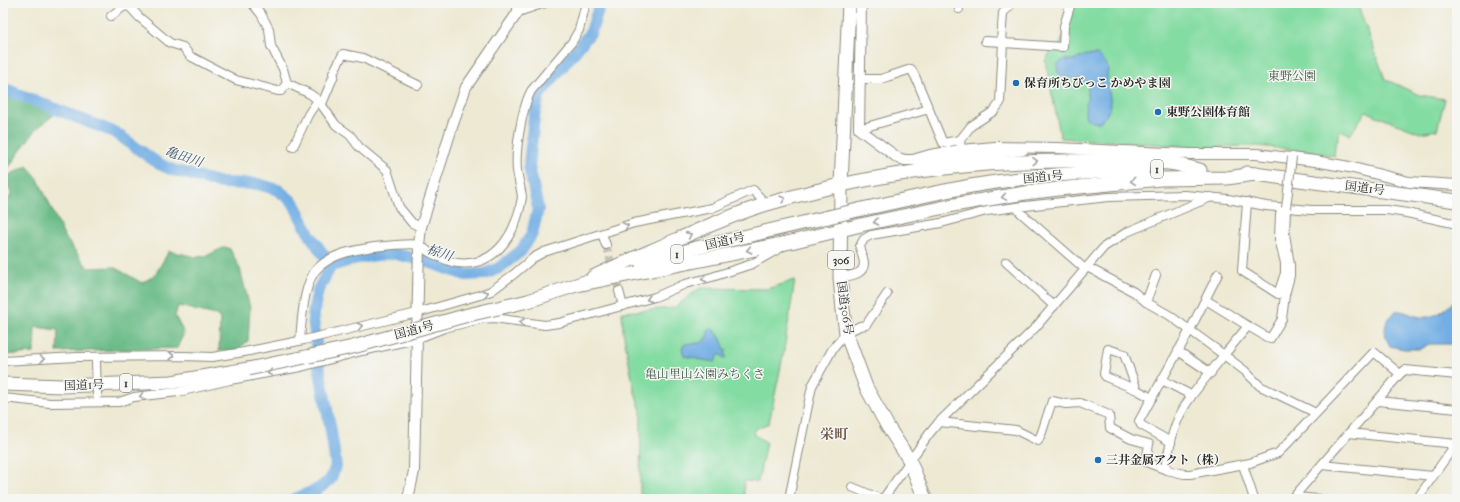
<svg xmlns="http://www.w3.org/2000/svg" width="1460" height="502" font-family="'IM FELL French Canon','Noto Serif JP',serif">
	<rect width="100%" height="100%" fill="#f6f6f2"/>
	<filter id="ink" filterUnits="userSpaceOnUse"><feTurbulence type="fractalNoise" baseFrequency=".025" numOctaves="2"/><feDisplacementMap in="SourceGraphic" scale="8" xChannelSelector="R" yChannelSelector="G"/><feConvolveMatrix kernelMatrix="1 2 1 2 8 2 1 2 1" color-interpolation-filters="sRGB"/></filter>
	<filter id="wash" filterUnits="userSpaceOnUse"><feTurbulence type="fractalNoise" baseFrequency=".012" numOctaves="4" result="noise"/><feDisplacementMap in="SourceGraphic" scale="16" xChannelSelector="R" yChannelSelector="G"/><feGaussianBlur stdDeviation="0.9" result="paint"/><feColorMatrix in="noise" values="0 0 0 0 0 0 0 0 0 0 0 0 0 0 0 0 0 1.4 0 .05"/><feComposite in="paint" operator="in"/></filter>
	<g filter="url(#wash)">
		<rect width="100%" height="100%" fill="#ede9d3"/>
		<g fill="#83dca1" stroke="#578466">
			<path d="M1074,3h283l28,76 34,16 26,4 -8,31 -17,3 -41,-16 -13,-6 -16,24 -9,-5 -6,16 -1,10 -24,-5 -53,-5 -57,1 -139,-9 -16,-77 6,-10 10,-8z"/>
			<path d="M795,280l-12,76 -14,67 -14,6 -2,5 13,8 -8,40 -14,-1v18h-104l1,-88 -7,-22 -11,-58 -1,-19 52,-4 26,-20 67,1z"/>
		</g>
		<g fill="#6abc87" stroke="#4a7459">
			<path d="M3,91l52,23 -20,16 -28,40 -4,1z"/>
			<path d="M27,166l10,11 27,59 24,32 26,-1 28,16 13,-8 14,-24 27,6 10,-1 19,-9 5,2 10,20 10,39 -2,33 -12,10h-17l1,-32 -4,-4 -38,-9 -3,10 9,17 -7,15 -120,4 1,-22 -23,-3 -1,26 -31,2v-154l6,-2 2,-5 -6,-17z"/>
		</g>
		<g fill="#72aee4" stroke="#4e6c88">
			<path d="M1086,55h11l4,3 5,5 2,5 -1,8 4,30 -5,10 -6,6c-28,2 -7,-25 -13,-37 -8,-14 -30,2 -30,-20l6,-5h12z"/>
			<path d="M1457,296v47l-3,1h-25l-9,5h-16l-14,-3c-8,-14 -6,-25 5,-35 9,-1 13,3 21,5 17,5 33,-7 41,-20z"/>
			<path d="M711,328c8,6 11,12 14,22h2l-2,3 1,5h-2l-2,-3c-5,-1 -5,4 -7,7l-19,-3 -1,-1 -11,-2 -2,-8 3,-4 16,-1 7,-6v-6z"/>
		</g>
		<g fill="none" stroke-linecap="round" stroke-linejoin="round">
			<g stroke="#72aee4" stroke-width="12">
				<path d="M3,88l113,45 43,31 14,6 48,13 37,1 20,6 15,12 15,30 23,34"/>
				<path d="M295,499l23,-10 12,-9 6,-14 -5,-35 -11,-59 -7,-53 2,-15 3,-14 13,-24 26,-8 34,-5 35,8 40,14 19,-1 14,-6 22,-17 11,-17 6,-25 -9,-43 5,-49 5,-22 52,-63 9,-29"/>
			</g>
		</g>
	</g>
	<g filter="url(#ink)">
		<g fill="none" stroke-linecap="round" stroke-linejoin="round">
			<path stroke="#c6c3b1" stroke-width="8" stroke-dasharray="8 4" stroke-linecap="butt" d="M606,245l13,46"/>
			<g stroke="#8c8a7f" stroke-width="10">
				<g id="minor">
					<path d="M252,3l9,11 8,15 2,17 12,23 4,14 23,11 8,6 18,25 14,10 9,12 28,23 12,37 13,16 9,4"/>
					<path d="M959,3v6"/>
					<path d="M518,12l27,-9"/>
					<path d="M111,16l12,-9 6,-1 10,11 31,26 13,4 7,9 46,24 42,11h3l6,-8"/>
					<path d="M1001,42l2,-29 9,-10"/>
					<path d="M1003,43l60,4 1,-21 7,-23"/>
					<path d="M859,79h22l30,-10 4,7 28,67 17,-3 1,10"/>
					<path d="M322,104l12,-29 -1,-2 10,-19 20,4 55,27"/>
					<path d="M859,129l70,-20"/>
					<path d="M960,140l11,-14 23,-15 6,-8 3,-61 -18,-1"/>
					<path d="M293,147l15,-32 10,-15"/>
					<path d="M918,167c28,-12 74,-12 105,-16"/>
					<path d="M1247,202l-5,69 36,23 7,-21v-10l-6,-24 1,-25"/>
					<path d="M1016,207l5,6 64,56"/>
					<path d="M602,234l4,11"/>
					<path d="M1006,262l48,44"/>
					<path d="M1087,267l47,25 12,10 23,13 55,40 24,-29 22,13 12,-20 3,-24 5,-19v-11l-5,-31 1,-26"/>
					<path d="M1218,274l-28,56 -51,91 2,4 30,17c6,-36 32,-59 53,-87l21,16 15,15 56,27"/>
					<path d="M840,277c12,-1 28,-3 23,-19 -1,-4 -2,-7 -3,-12l4,-7 7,-4 70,-12 46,-12 29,-4 93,-10 76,-2 43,4 38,7 45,4h76l20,3 50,11"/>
					<path d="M619,291l4,15"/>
					<path d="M1206,300l42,26"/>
					<path d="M1146,302l10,-27"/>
					<path d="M300,340c2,-20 3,-61 20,-74 15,-13 35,-16 54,-19 8,-1 37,-4 45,-2 3,1 7,5 10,7 8,4 19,10 28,11 41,5 60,-33 65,-66 -1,-9 -4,-18 -5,-27 -2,-20 5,-62 14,-79l41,-49 7,-12 7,-27"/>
					<path d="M1178,351l33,22"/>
					<path d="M3,361l74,-4 107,-1 28,1 32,-5 60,-12 113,-27 63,-18 11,-4 23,-17 19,-16 11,-6 90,-29 78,-15 41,-18 13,14"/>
					<path d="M1162,380l29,15"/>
					<path d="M1137,390l-13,-36 -16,-5 -4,25 2,3 31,13 15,8"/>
					<path d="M3,398l47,5 69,-1 15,-5 44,-5 52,-12 71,-13 61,-16 54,-12 28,-11 37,-9 13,-1 51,7 14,-2 96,-26 30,-13 27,-7 40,-13 30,-17"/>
					<path d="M1378,401l79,8"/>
					<path d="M939,422l77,8 22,11 4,-9 10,-31 14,3 14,-1 29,12 1,13 21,11 18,5 -3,18 21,8"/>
					<path d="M1349,433l107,11"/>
					<path d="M1171,442l-5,20 1,8 17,4h6l60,-11 28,-10 9,-9 87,-92 26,22"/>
					<path d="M1243,465l11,34"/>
					<path d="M1322,465l111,11"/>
					<path d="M852,487l29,12"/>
					<path d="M1294,497l25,2"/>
					<path d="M789,499l23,-113 20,-36 14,-17 14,-7 6,-1 21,-31"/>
					<path d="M883,499l46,-65 10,-12 96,-94 69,-81 23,-15 84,-35"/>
					<path d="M1292,499l108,-125 5,-4 52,5"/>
					<path d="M1417,499l40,-57"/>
				</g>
			</g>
			<g stroke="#8c8a7f" stroke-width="12">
				<g id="tertiary">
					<path d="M861,3l-2,126 39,29 7,2h8l17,-5 31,-5 34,-3 62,1 132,6h68l58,7 34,6 60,15 48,3"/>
					<path d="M408,499l6,-28 5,-226 2,-18 32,-103 13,-37 52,-75v-9"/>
				</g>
			</g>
			<g stroke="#8c8a7f" stroke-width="15">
				<g id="trunk">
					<path d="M849,3l-8,182 -1,92 3,33 3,23 20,54 22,40 22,34 15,38"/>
					<path d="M1247,173l210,28"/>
					<path d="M858,210c37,-8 75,-17 113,-24 57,-10 114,-14 172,-16"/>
					<path d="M642,265l54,-17 132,-31"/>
					<path d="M593,277c27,-13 56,-25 83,-37 30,-13 60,-27 91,-36 93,-28 195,-42 292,-43 36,-1 74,-1 110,2 10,1 21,5 31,7"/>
					<path d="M577,285l214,-43 74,-18 94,-20 66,-11 33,-4 103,-10 66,-1 28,-4"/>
					<path d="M528,301l57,-19"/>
					<path d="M3,384l60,2 109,-4 76,-13"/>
				</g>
			</g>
			<use href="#minor" stroke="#fff" stroke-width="8"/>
			<use href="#tertiary" stroke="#fff" stroke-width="10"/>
			<use href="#trunk" stroke="#fff" stroke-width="13"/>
			<g stroke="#8c8a7f" stroke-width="10" stroke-linecap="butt">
				<g id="minor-bridge">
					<path d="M1286,208l6,-51"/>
					<path d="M96,362l1,33"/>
				</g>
			</g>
			<g stroke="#8c8a7f" stroke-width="15" stroke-linecap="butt">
				<g id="trunk-bridge">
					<path d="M828,217l30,-7"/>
					<path d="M248,369l105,-22 115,-32 60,-14"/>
				</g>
			</g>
			<use href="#minor-bridge" stroke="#fff" stroke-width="8"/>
			<use href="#trunk-bridge" stroke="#fff" stroke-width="13"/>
		</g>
		<defs><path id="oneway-chevron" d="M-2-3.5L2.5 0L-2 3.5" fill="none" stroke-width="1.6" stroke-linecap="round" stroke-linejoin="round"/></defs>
		<g stroke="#a0a0a0">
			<use href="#oneway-chevron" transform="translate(1035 161) rotate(-3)"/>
			<use href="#oneway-chevron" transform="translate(1133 181) rotate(175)"/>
			<use href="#oneway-chevron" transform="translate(1004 197) rotate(171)"/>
			<use href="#oneway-chevron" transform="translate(783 199) rotate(-16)"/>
			<use href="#oneway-chevron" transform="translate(876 222) rotate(168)"/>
			<use href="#oneway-chevron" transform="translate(626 226) rotate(-18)"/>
			<use href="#oneway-chevron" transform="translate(689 235) rotate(-24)"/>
			<use href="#oneway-chevron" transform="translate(749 250) rotate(169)"/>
			<use href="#oneway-chevron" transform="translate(704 279) rotate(166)"/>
			<use href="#oneway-chevron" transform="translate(486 293) rotate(-21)"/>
			<use href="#oneway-chevron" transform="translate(649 299) rotate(164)"/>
			<use href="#oneway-chevron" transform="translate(522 322) rotate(-172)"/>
			<use href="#oneway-chevron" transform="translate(360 326) rotate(-13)"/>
			<use href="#oneway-chevron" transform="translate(172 356)"/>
			<use href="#oneway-chevron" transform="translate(42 359) rotate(-4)"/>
			<use href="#oneway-chevron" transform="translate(270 373) rotate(170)"/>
			<use href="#oneway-chevron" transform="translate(142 396) rotate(173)"/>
		</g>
	</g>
	<g fill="#1f6fb2" stroke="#f6f6f2" stroke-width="1.5">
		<circle cx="1016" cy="83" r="4"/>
		<circle cx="1158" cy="112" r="4"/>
		<circle cx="1098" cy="460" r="4"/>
	</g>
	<g text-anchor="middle" stroke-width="3" stroke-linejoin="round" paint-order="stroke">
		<g fill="#f6f6f2" stroke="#686867" stroke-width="1">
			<rect x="1151" y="160" width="12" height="18" rx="3"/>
			<rect x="671" y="245" width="12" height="18" rx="3"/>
			<rect x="828" y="251" width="26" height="18" rx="3"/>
			<rect x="120" y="374" width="12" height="18" rx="3"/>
		</g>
		<g font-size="11" font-weight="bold" fill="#2b2b2b">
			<text x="1157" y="173">1</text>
			<text x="677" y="258">1</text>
			<text x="841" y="264">306</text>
			<text x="126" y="387">1</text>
		</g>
		<g font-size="12" fill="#415748" stroke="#f6f6f2">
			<text x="1292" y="80">東野公園</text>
			<text x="705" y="378">亀山里山公園みちくさ</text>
		</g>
		<g font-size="12" font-weight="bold" fill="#2b2b2b" stroke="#f6f6f2" text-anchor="start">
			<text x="1024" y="87">保育所ちびっこ かめやま園</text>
			<text x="1166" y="116">東野公園体育館</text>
			<text x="1106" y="464">三井金属アクト（株）</text>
		</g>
		<g font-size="12" fill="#2b2b2b" stroke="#f6f6f2">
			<text transform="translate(1043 177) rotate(-6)" y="4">国道1号</text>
			<text transform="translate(1365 188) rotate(7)" y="4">国道1号</text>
			<text transform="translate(725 241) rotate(-13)" y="4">国道1号</text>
			<text transform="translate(845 308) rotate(82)" y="4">国道306号</text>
			<text transform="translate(414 330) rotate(-15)" y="4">国道1号</text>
			<text transform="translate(84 385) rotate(-2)" y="4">国道1号</text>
		</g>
		<g font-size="13" font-style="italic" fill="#44596c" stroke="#f6f6f2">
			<text transform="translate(184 156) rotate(19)" y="5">亀田川</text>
			<text transform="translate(440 252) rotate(18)" y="5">椋川</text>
		</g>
		<g font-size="14" font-weight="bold" fill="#725848" stroke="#f6f6f2">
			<text x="834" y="439">栄町</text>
		</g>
	</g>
	<rect width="1460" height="502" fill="none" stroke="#f6f6f2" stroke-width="16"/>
</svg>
